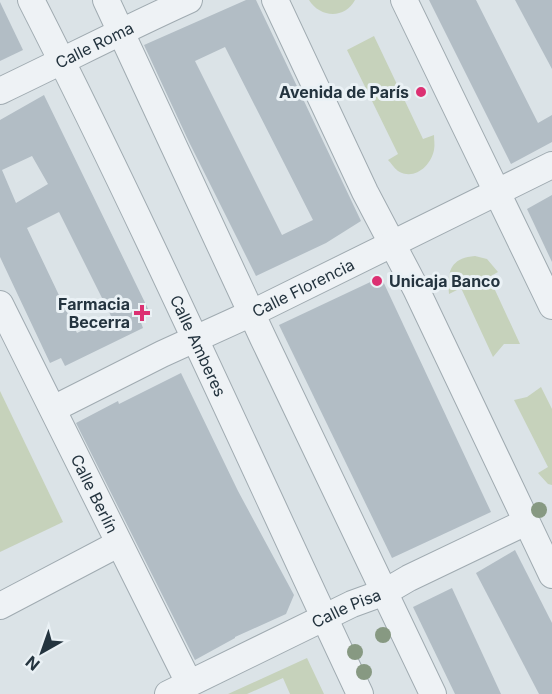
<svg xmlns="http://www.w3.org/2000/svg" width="552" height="694" font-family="Inter,sans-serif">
	<rect width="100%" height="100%" fill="#dbe3e7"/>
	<g fill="#c6d2bb">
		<path d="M309,0h46c-10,19 -35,18 -46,0z"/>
		<path d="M374,36l49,103 11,-4c0,5 1,10 0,15 -3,16 -20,31 -36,21 -4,-3 -7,-8 -10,-11l10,-6 -51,-104z"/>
		<path d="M475,256l12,3 11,13 -9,5 31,67h-16l-11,13 -32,-69 -12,6c-2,-22 1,-36 26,-38z"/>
		<path d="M541,387l11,22v76l-4,-1 -10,-11 10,-6 -34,-67 13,-3z"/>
		<path d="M0,391l63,131 -63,30z"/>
		<path d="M307,658l17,36h-34l-7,-16 -36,16h-19z"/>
	</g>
	<g fill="#b2bdc5" fill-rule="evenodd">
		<path d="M246,0h10l105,221 -35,22 -70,33 -67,-134 -45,-97zM225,47l88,173 -31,15 -87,-174z"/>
		<path d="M429,0h47l62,123 14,-8v27l-41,22z"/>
		<path d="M515,0h37v69z"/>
		<path d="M0,2l23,48 -23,11z"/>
		<path d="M44,95l107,220 -11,5 3,8 -78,38 -4,-8 -11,5 -50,-106v-137zM32,156l16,28 -32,19 -14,-33zM59,212l52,104 -34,17 -50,-105z"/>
		<path d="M552,195v67l-25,-53z"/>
		<path d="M381,277l110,235 -99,46 -113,-233z"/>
		<path d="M181,373l57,118 56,104 -8,19 -51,23v1l-40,22 -119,-237 42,-22 1,3z"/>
		<path d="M515,550l37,73v71h-13l-63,-121z"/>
		<path d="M452,588l49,106h-46l-42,-87z"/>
	</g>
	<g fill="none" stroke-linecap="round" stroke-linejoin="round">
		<g stroke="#a0abb1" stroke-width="28">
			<g id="minor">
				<path id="s1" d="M31,0c116,228 220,462 329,694"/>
				<path d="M106,0l157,338 170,356"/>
				<path d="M275,0l90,192 51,97 136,286"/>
				<path d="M404,0l148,306"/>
				<path id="s2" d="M0,91c63,-30 125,-62 189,-91"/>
				<path id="s3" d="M0,304l189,379"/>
				<path id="s4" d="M53,409l109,-55 90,-41 300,-148"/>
				<path d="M0,606l118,-62"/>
				<path id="s5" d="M168,694l184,-90 33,-12 24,-14 117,-56"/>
			</g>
		</g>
		<use href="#minor" stroke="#eef2f5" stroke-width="26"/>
	</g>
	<g fill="#879982">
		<circle cx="539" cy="510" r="8"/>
		<circle cx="383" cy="635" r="8"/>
		<circle cx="355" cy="652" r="8"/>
		<circle cx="364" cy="672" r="8"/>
	</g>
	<g fill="#dc3072" stroke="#eaf1f5" stroke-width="2">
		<circle cx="421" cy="92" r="6"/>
		<circle cx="377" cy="281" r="6"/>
		<path d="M139 304h6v6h6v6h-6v6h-6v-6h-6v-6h6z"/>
	</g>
	<g text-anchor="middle" stroke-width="6" stroke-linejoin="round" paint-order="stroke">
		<g font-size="16" fill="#24343f" stroke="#eaf1f5">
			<text dy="6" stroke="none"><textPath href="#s2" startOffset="105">Calle Roma</textPath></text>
			<text dy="6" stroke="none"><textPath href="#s4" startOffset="278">Calle Florencia</textPath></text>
			<text dy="6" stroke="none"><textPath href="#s1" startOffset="384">Calle Amberes</textPath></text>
			<text dy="6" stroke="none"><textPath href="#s3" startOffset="212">Calle Berlín</textPath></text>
			<text dy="6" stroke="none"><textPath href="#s5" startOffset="198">Calle Pisa</textPath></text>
		</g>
		<g font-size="16" font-weight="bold" fill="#24343f" stroke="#eaf1f5" text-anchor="end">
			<text x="409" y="98">Avenida de París</text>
			<text x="389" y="287" text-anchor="start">Unicaja Banco</text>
			<text x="130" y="310">Farmacia<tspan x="130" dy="18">Becerra</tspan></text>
		</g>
	</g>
	<g transform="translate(42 652) rotate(220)" stroke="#eaf1f5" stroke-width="4.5" paint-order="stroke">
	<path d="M0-4.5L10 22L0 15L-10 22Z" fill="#24343f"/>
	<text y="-9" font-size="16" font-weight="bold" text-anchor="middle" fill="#24343f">N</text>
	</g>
</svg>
